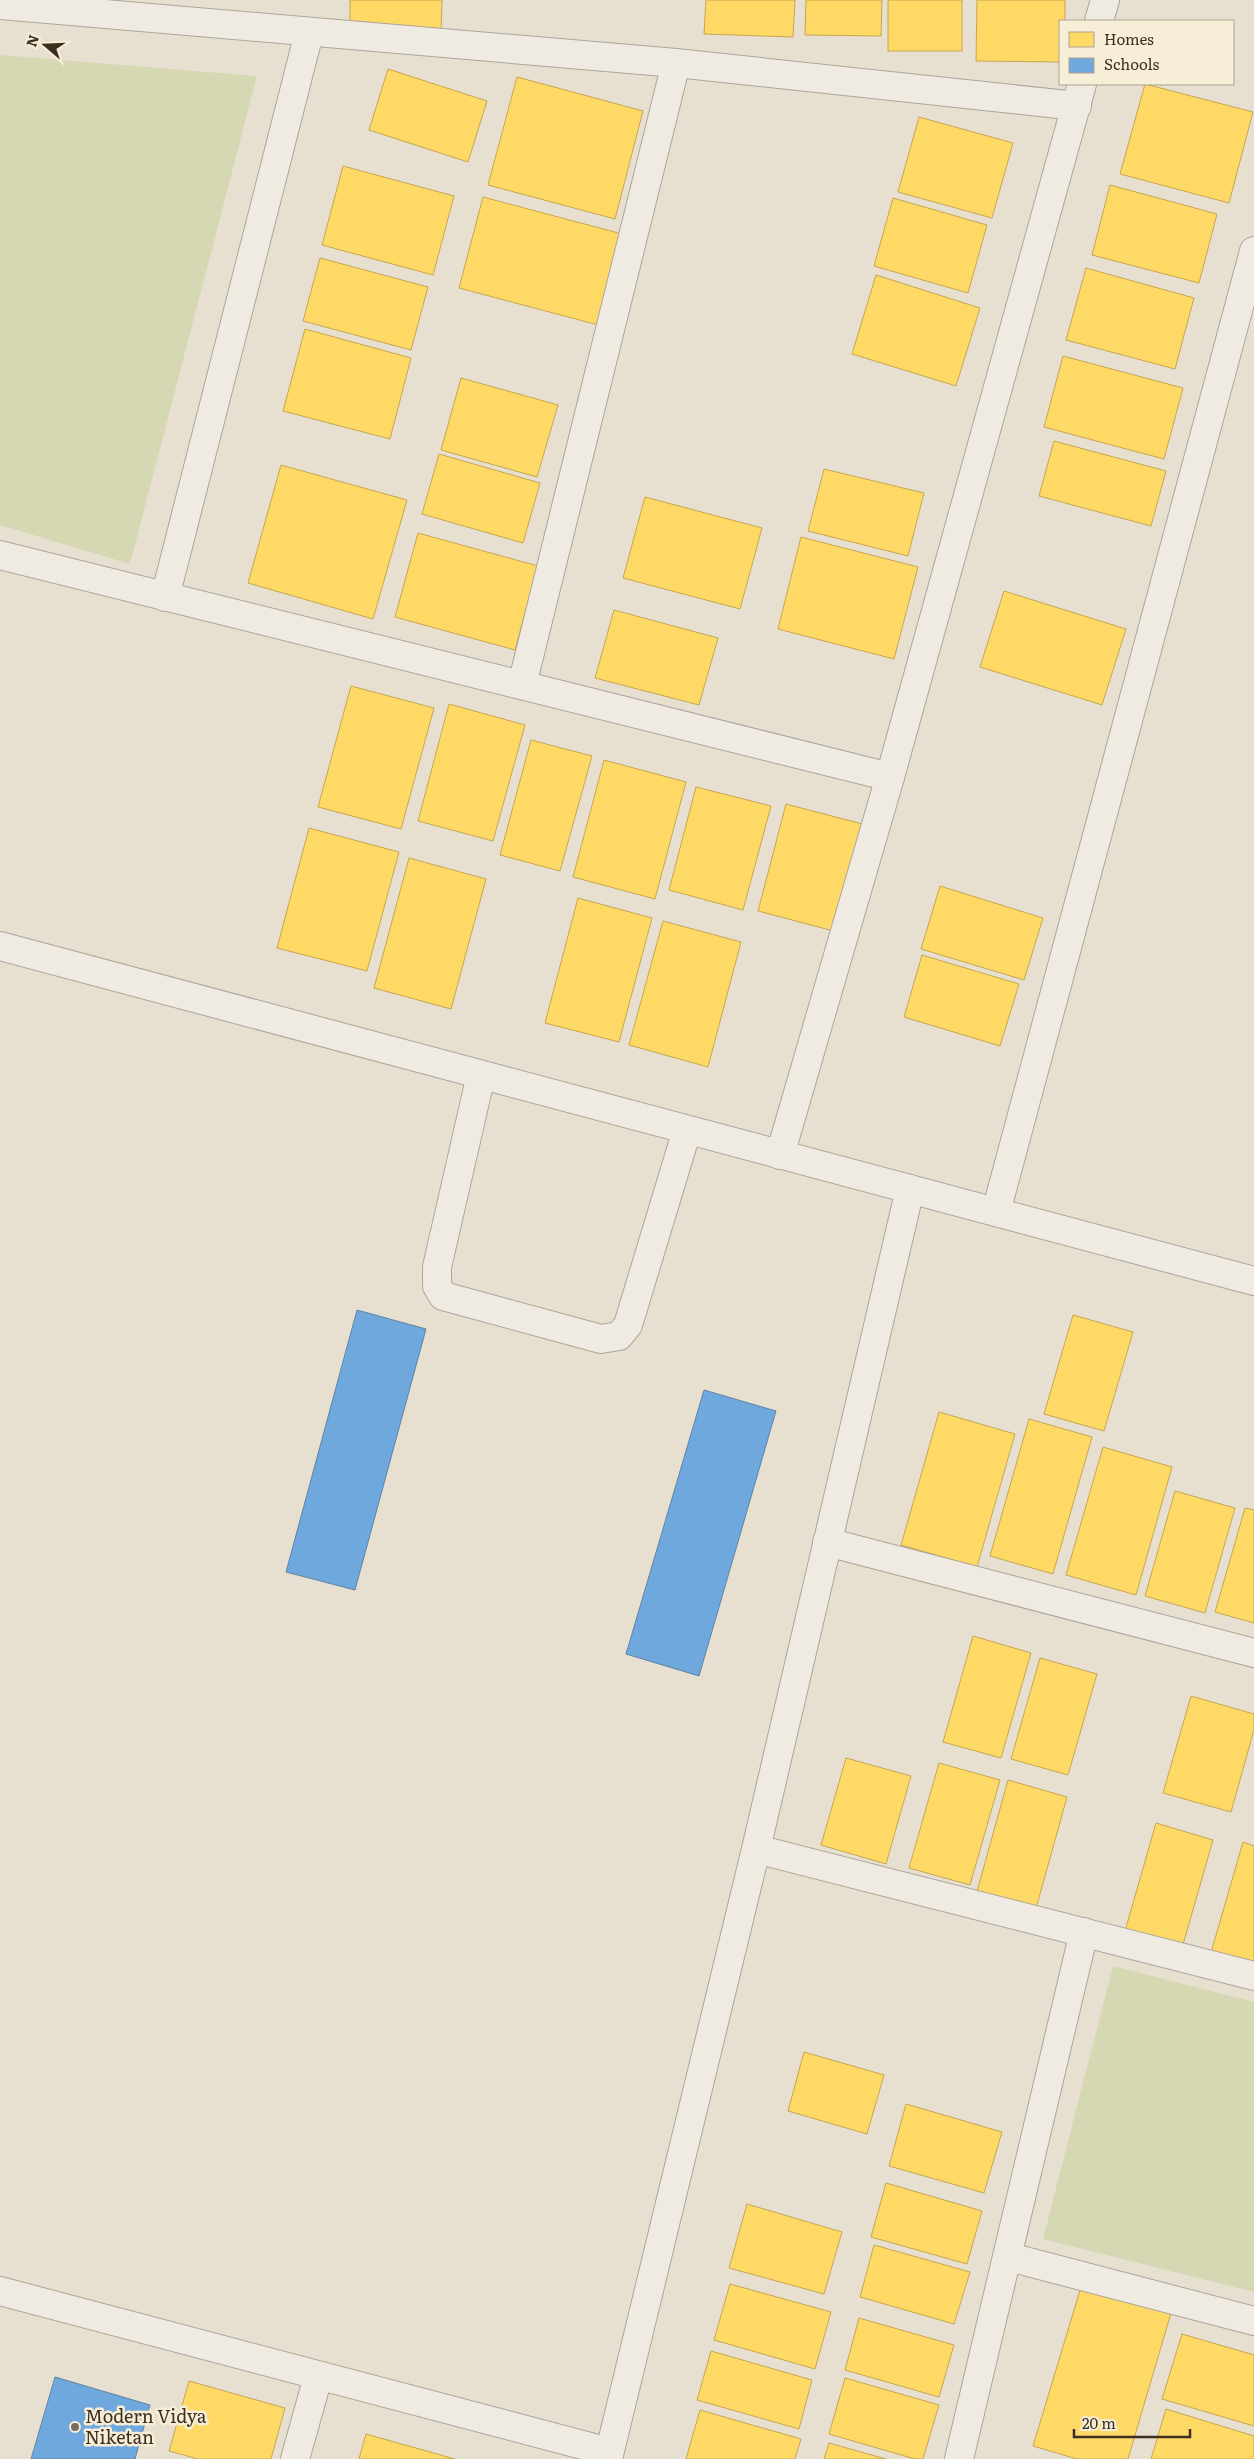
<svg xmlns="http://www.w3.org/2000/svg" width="1254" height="2459" font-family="Literata,serif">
	<rect width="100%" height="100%" fill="#e7e0d1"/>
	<g fill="#d6d7b3">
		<path d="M0,55l257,21 -127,488 -130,-39z"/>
		<path d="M1113,1966l141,36v290l-211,-53z"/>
	</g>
	<g fill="#ffd966" stroke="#c5a651">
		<path d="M350,0h92l-1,31 -91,-2z"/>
		<path d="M706,0h89l-2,37 -89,-3z"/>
		<path d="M806,0h76l-1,36 -76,-1z"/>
		<rect x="888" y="0" width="74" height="51"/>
		<path d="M977,0h88v21h-5v41l-84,-1z"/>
		<path d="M388,69l99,32 -19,61 -99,-32z"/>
		<path d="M517,77l126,34 -28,108 -127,-34z"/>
		<path d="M1145,84l108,28 -24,91 -109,-29z"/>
		<path d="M919,117l94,26 -21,75 -94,-26z"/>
		<path d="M343,166l111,30 -21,79 -111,-30z"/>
		<path d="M1110,185l107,29 -18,69 -107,-28z"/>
		<path d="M483,197l143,38 -24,91 -143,-38z"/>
		<path d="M893,198l94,27 -19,68 -94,-27z"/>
		<path d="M320,258l108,29 -17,63 -108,-29z"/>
		<path d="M1086,268l108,30 -19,71 -109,-29z"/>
		<path d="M876,275l104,33 -24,78 -104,-32z"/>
		<path d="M305,329l106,29 -21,81 -107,-28z"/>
		<path d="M1063,356l120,32 -19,71 -120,-32z"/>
		<path d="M461,378l97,27 -21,72 -96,-27z"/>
		<path d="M1054,441l112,30 -15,55 -112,-30z"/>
		<path d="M439,454l101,29 -17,60 -101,-29z"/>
		<path d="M281,465l126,35 -34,119 -125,-36z"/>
		<path d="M824,469l100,24 -16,63 -100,-25z"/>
		<path d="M645,497l117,31 -22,81 -117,-31z"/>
		<path d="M418,533l120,33 -23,84 -120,-33z"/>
		<path d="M801,537l117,30 -24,92 -116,-30z"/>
		<path d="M1004,591l122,38 -24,76 -122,-38z"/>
		<path d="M614,610l104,28 -19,67 -104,-27z"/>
		<path d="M351,686l83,22 -33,121 -83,-22z"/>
		<path d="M449,704l76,21 -32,116 -75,-20z"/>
		<path d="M531,740l61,16 -32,115 -60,-16z"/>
		<path d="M604,760l82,22 -31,117 -82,-22z"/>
		<path d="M696,787l75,19 -28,104 -74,-20z"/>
		<path d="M786,804l84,22 -29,107 -83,-22z"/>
		<path d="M309,828l90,24 -32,119 -90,-23z"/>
		<path d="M409,858l77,21 -35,130 -77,-21z"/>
		<path d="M940,886l103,32 -19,62 -103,-31z"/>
		<path d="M578,898l74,20 -33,124 -74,-19z"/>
		<path d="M663,921l78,21 -33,125 -79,-22z"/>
		<path d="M922,955l97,29 -19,62 -96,-29z"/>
		<path d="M1073,1315l60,17 -29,99 -60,-17z"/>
		<path d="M939,1412l76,22 -38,133 -76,-22z"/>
		<path d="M1029,1419l63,18 -39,137 -63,-18z"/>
		<path d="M1103,1447l69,20 -36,128 -70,-20z"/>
		<path d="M1175,1491l60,17 -30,105 -60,-17z"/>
		<path d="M1245,1508l9,2v113l-39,-11z"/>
		<path d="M973,1636l58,17 -30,105 -58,-16z"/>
		<path d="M1040,1658l57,16 -29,101 -57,-16z"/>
		<path d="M1191,1696l63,18v16l-23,82 -68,-19z"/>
		<path d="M846,1758l65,18 -25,88 -65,-19z"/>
		<path d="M939,1763l61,17 -30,105 -61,-17z"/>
		<path d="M1008,1780l59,17 -32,115 -59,-17z"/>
		<path d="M1156,1823l57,17 -31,108 -57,-17z"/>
		<path d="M1243,1842l11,4v123l-44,-13z"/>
		<path d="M804,2052l80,23 -17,59 -79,-23z"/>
		<path d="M906,2104l96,28 -18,61 -95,-27z"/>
		<path d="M886,2183l96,28 -15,53 -96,-27z"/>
		<path d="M747,2204l95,28 -18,62 -95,-26z"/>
		<path d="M874,2245l96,27 -16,52 -94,-27z"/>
		<path d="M730,2284l101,28 -16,57 -101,-29z"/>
		<path d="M1081,2287l90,26 -43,146h-51l-44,-13z"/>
		<path d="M859,2318l95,27 -15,52 -94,-27z"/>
		<path d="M1182,2334l72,21v71l-92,-27z"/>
		<path d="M711,2351l101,29 -13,49 -102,-29z"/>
		<path d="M845,2378l94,27 -16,54h-8l-86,-25z"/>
		<path d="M189,2381l96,27 -14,51h-73l-29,-8z"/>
		<path d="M1166,2409l88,27v23h-103z"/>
		<path d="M700,2410l101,29 -6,20h-109z"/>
		<path d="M366,2434l89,25h-96z"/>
		<path d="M829,2443l57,16h-62z"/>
	</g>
	<g fill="#6fa8dc" stroke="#6083a4">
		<path d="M357,1310l69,19 -71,261 -69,-18z"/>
		<path d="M704,1390l72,21 -77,265 -73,-22z"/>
		<path d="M55,2377l95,28 -15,54h-104z"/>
	</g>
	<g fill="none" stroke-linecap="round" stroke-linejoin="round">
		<g stroke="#ada599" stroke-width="30">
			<g id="minor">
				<path d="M0,5l676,58 401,43"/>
				<path d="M1099,21l6,-21"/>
				<path d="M0,555l890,222"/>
				<path d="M165,597l144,-564"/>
				<path d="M522,685l154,-622"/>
				<path d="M0,946l1254,335"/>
				<path d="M481,1075l-44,192v19l6,10 158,43 18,-3 9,-11 59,-195"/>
				<path d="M780,1155l110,-378 192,-693"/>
				<path d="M996,1212l258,-961"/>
				<path d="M827,1542l427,111"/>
				<path d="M756,1849l498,127"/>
				<path d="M1009,2257l245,64"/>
				<path d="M0,2291l609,161"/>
				<path d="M295,2459l23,-82"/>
				<path d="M608,2459l148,-610 154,-660"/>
				<path d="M959,2459l125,-527"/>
			</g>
		</g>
		<use href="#minor" stroke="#efebe3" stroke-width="28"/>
	</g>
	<circle fill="#786c5e" stroke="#f7eed8" stroke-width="2" cx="75" cy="2427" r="5"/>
	<g text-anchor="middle" stroke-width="5" stroke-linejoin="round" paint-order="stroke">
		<g font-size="18" fill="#3d2e20" stroke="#f7eed8" text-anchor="start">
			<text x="85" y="2423">Modern Vidya<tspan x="85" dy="21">Niketan</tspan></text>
		</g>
	</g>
	<rect x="1059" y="20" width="175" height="65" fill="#f7eed8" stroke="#ada18e"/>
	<rect x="1069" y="32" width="25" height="15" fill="#ffd966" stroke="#ada18e"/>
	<text x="1104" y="45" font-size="15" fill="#3d2e20">Homes</text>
	<rect x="1069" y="58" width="25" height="15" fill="#6fa8dc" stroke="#ada18e"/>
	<text x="1104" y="70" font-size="15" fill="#3d2e20">Schools</text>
	<g transform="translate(45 45) rotate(289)" stroke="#f7eed8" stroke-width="4" paint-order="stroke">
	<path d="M0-4L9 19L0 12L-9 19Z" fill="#3d2e20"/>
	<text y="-8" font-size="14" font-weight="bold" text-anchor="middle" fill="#3d2e20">N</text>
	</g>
	<path d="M1074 2429v8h116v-8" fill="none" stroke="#3d2e20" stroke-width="2.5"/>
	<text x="1082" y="2429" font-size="15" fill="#3d2e20" stroke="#f7eed8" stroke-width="4" paint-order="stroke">20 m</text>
</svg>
